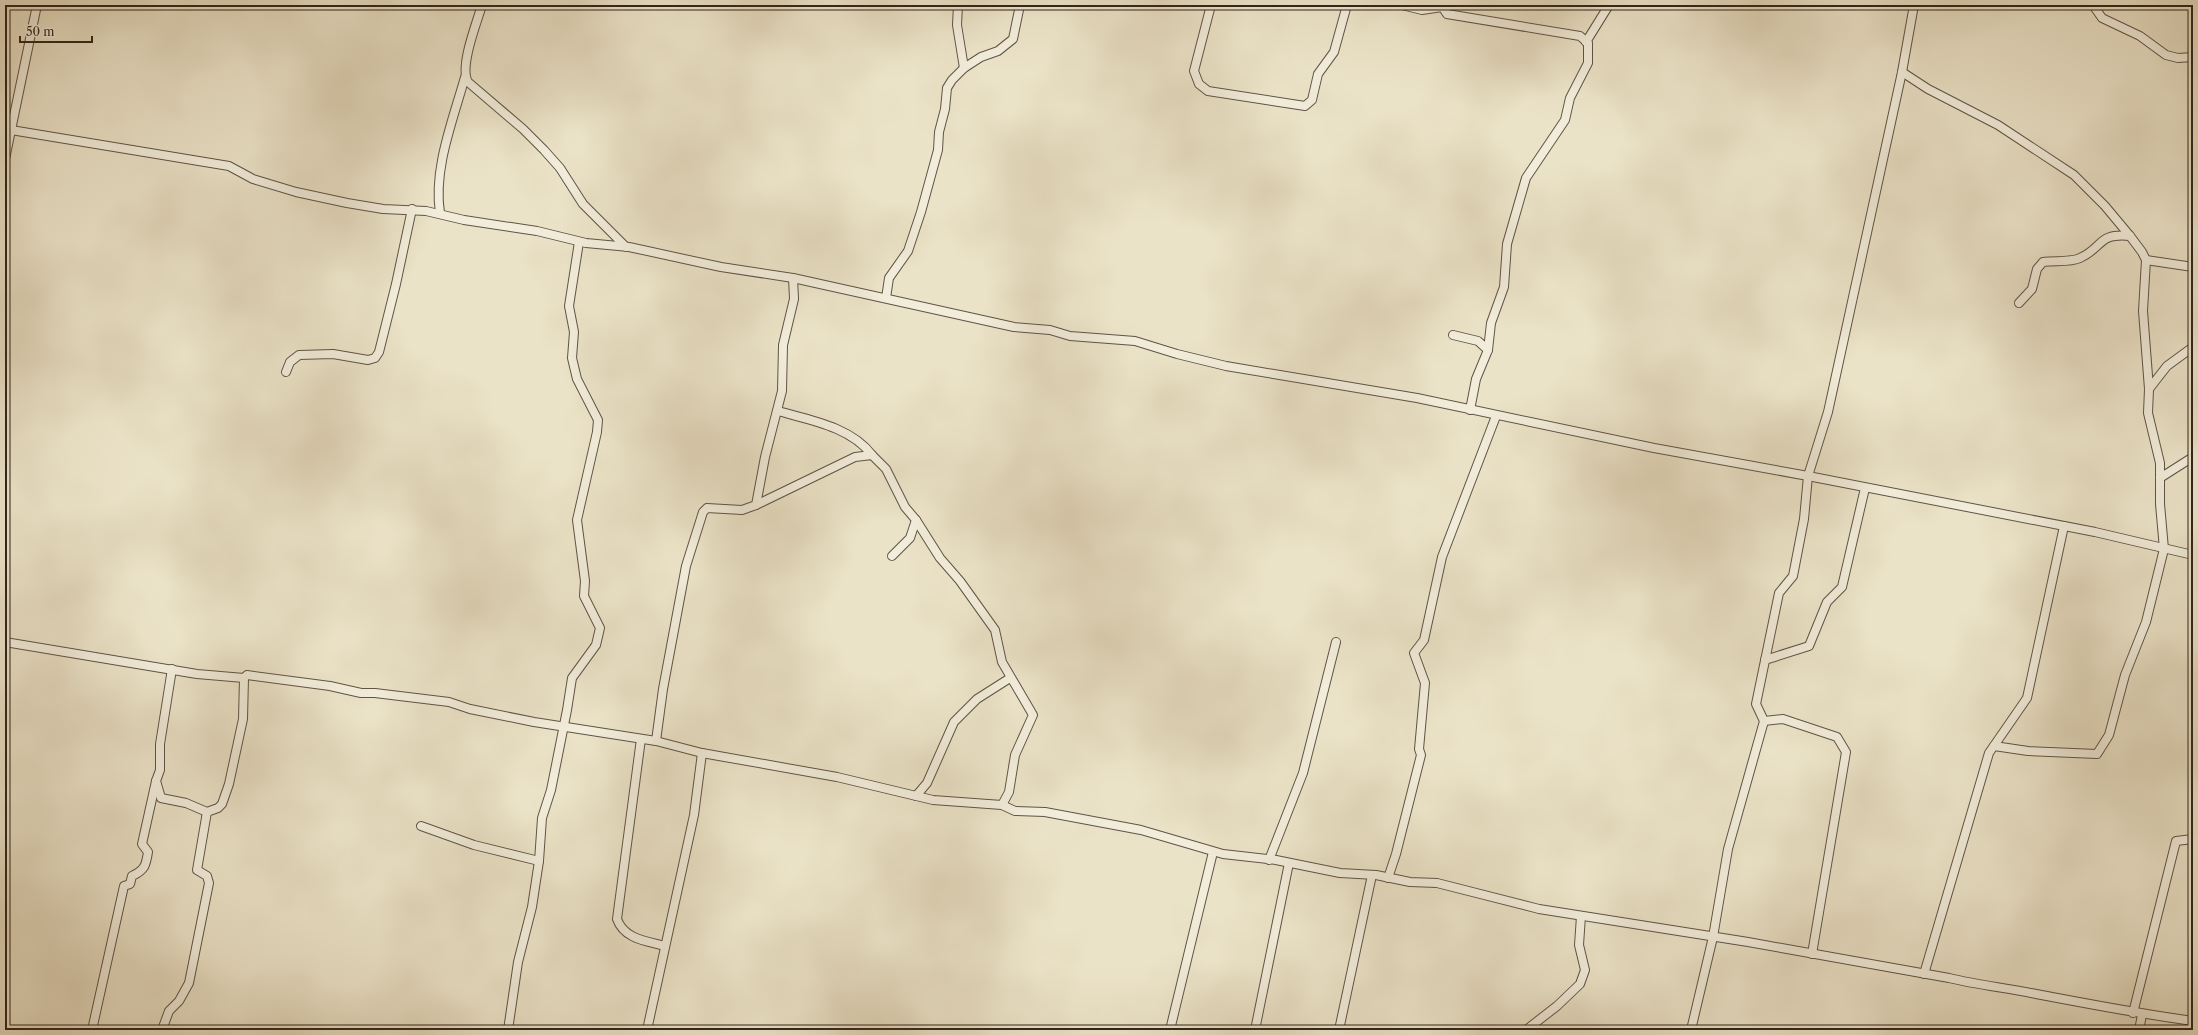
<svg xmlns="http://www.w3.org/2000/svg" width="2198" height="1035" font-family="'Libre Caslon Text',serif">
	<rect width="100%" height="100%" fill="#ebe3c8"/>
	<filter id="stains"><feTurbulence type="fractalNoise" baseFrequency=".005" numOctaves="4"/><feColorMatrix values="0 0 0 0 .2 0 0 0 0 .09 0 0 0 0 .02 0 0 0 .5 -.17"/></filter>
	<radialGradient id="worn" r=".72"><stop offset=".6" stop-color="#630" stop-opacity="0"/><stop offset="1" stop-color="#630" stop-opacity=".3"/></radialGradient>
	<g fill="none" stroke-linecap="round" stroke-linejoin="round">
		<g stroke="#5f5446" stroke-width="10">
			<g id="minor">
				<path d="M482,5c-5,17 -23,62 -14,77l55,47 21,21 16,18 23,36 43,43"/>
				<path d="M958,5l-1,20 7,43"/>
				<path d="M1211,5l-17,66 5,13 9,7 97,15 7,-6 6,-26 16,-22 13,-47"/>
				<path d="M1402,5l20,5 20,-3"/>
				<path d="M1441,5l6,9 133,22 8,7v20l-18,35 -5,22 -39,58 -19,66 -3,43 -13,36 -3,27"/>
				<path d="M1914,5l-12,67 -74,340 -20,64 287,56 98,23"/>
				<path d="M2093,5l9,13 38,18 26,19 12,3 15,-1"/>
				<path d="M1586,42l23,-37"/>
				<path d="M1902,72l26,17 70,36 76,50 31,31 25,30 12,16 4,8 -3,51 6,78 -1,24 12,50v41l4,45 -18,73 -21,53 -16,60 -12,19 -69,-3 -34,-5"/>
				<path d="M5,129l224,37 24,13 43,13 51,11 36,6 43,2 38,9 73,11 49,12 43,4 92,20 72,11 221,49 36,3 20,6 65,5 42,13 49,12 191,32 237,50 154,28 -4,43 -11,57 -14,17 -23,111 8,17 -36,128 -15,88 -22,93"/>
				<path d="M5,159l32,-154"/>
				<path d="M440,213c-7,-44 13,-93 25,-136"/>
				<path d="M2146,260l47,7"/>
				<path d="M886,298l3,-20 19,-27 13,-39 17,-62 1,-18 6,-23 2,-21 5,-8 12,-12 17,-11 17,-6 15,-12 7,-34"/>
				<path d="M2019,303l13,-14 5,-20 6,-7c12,-2 26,1 37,-4 24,-11 17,-25 50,-22"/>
				<path d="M1453,335l25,6 10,9 -12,29 -6,31"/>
				<path d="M286,372l4,-10 9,-7 34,-1 35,6 7,-2 4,-6 17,-68 16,-75"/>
				<path d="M2149,389l18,-23 26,-19"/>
				<path d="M778,411c32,9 73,16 94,44"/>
				<path d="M2160,478l33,-21"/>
				<path d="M756,505l99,-48 17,-2 14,14 19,38 11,13 -6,18 -18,18"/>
				<path d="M916,520l24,38 20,23 35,49 7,32 31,53 -18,40 -6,37 -7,13"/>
				<path d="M5,642l192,32 47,4 3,-3 83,11 31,7h14l74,9 21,7 64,13 122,19 46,12 135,24 96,23 69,5 13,6 30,1 96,18 82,24 53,6 64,13 36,2 34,7 27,1 102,26 209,33 201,36c29,7 58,10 87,16 53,10 104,20 157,27"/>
				<path d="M1765,660l44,-14 18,-44 15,-15 23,-99"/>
				<path d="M172,669l-12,75v26l-4,11 5,17 25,5 21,9"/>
				<path d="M1764,721l19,-2 54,18 9,15 -34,202"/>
				<path d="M641,739l-24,180c7,20 29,22 48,27"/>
				<path d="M656,741l7,-52 23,-123 17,-54 4,-4 35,2 14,-5 9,-48 17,-66 1,-46 11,-46 -1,-21"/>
				<path d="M916,796l11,-13 27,-61 23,-23 33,-21"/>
				<path d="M421,826l53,19 65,16"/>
				<path d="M1269,860l34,-87 33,-131"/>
				<path d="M1388,878l8,-24 25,-99 -2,-6 6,-66 -11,-30 10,-13 18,-83 54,-141"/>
				<path d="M1924,974l65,-221 38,-55 37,-172"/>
				<path d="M2133,1013l43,-172 17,-2"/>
				<path d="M92,1030l32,-144 6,-2 2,-8c13,-6 14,-11 16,-24l-6,-8 14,-63"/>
				<path d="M162,1030l7,-19 10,-10 10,-18 20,-100 -2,-7 -10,-6 10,-58 11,-4 4,-4 7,-20 14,-65 1,-41"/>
				<path d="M508,1030l10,-68 14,-55 7,-46 3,-43 9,-28 16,-80 5,-32 24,-33 4,-17 -16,-32 1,-15 -8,-61 20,-88 1,-12 -21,-41 -5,-21 2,-26 -5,-26 10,-64"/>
				<path d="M647,1030l47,-215 8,-62"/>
				<path d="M1170,1030l43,-178"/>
				<path d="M1255,1030l34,-167"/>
				<path d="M1339,1030l33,-155"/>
				<path d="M1526,1030l31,-24 23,-22 5,-14 -6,-25 2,-29"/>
				<path d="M2139,1030l3,-15"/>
			</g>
		</g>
		<use href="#minor" stroke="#f2eddb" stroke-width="8"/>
	</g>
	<rect width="2198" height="1035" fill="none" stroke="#ebe3c8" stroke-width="20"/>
	<rect x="6" y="6" width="2186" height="1023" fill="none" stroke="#30251a" stroke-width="2"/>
	<rect x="10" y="10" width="2178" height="1015" fill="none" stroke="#30251a"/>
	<path d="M20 36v6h72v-6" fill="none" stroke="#30251a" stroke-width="2"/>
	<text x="26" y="36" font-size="12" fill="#30251a" stroke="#f2eddb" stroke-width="3" paint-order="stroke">50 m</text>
	<rect width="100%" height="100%" filter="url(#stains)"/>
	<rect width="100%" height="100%" fill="url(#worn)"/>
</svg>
